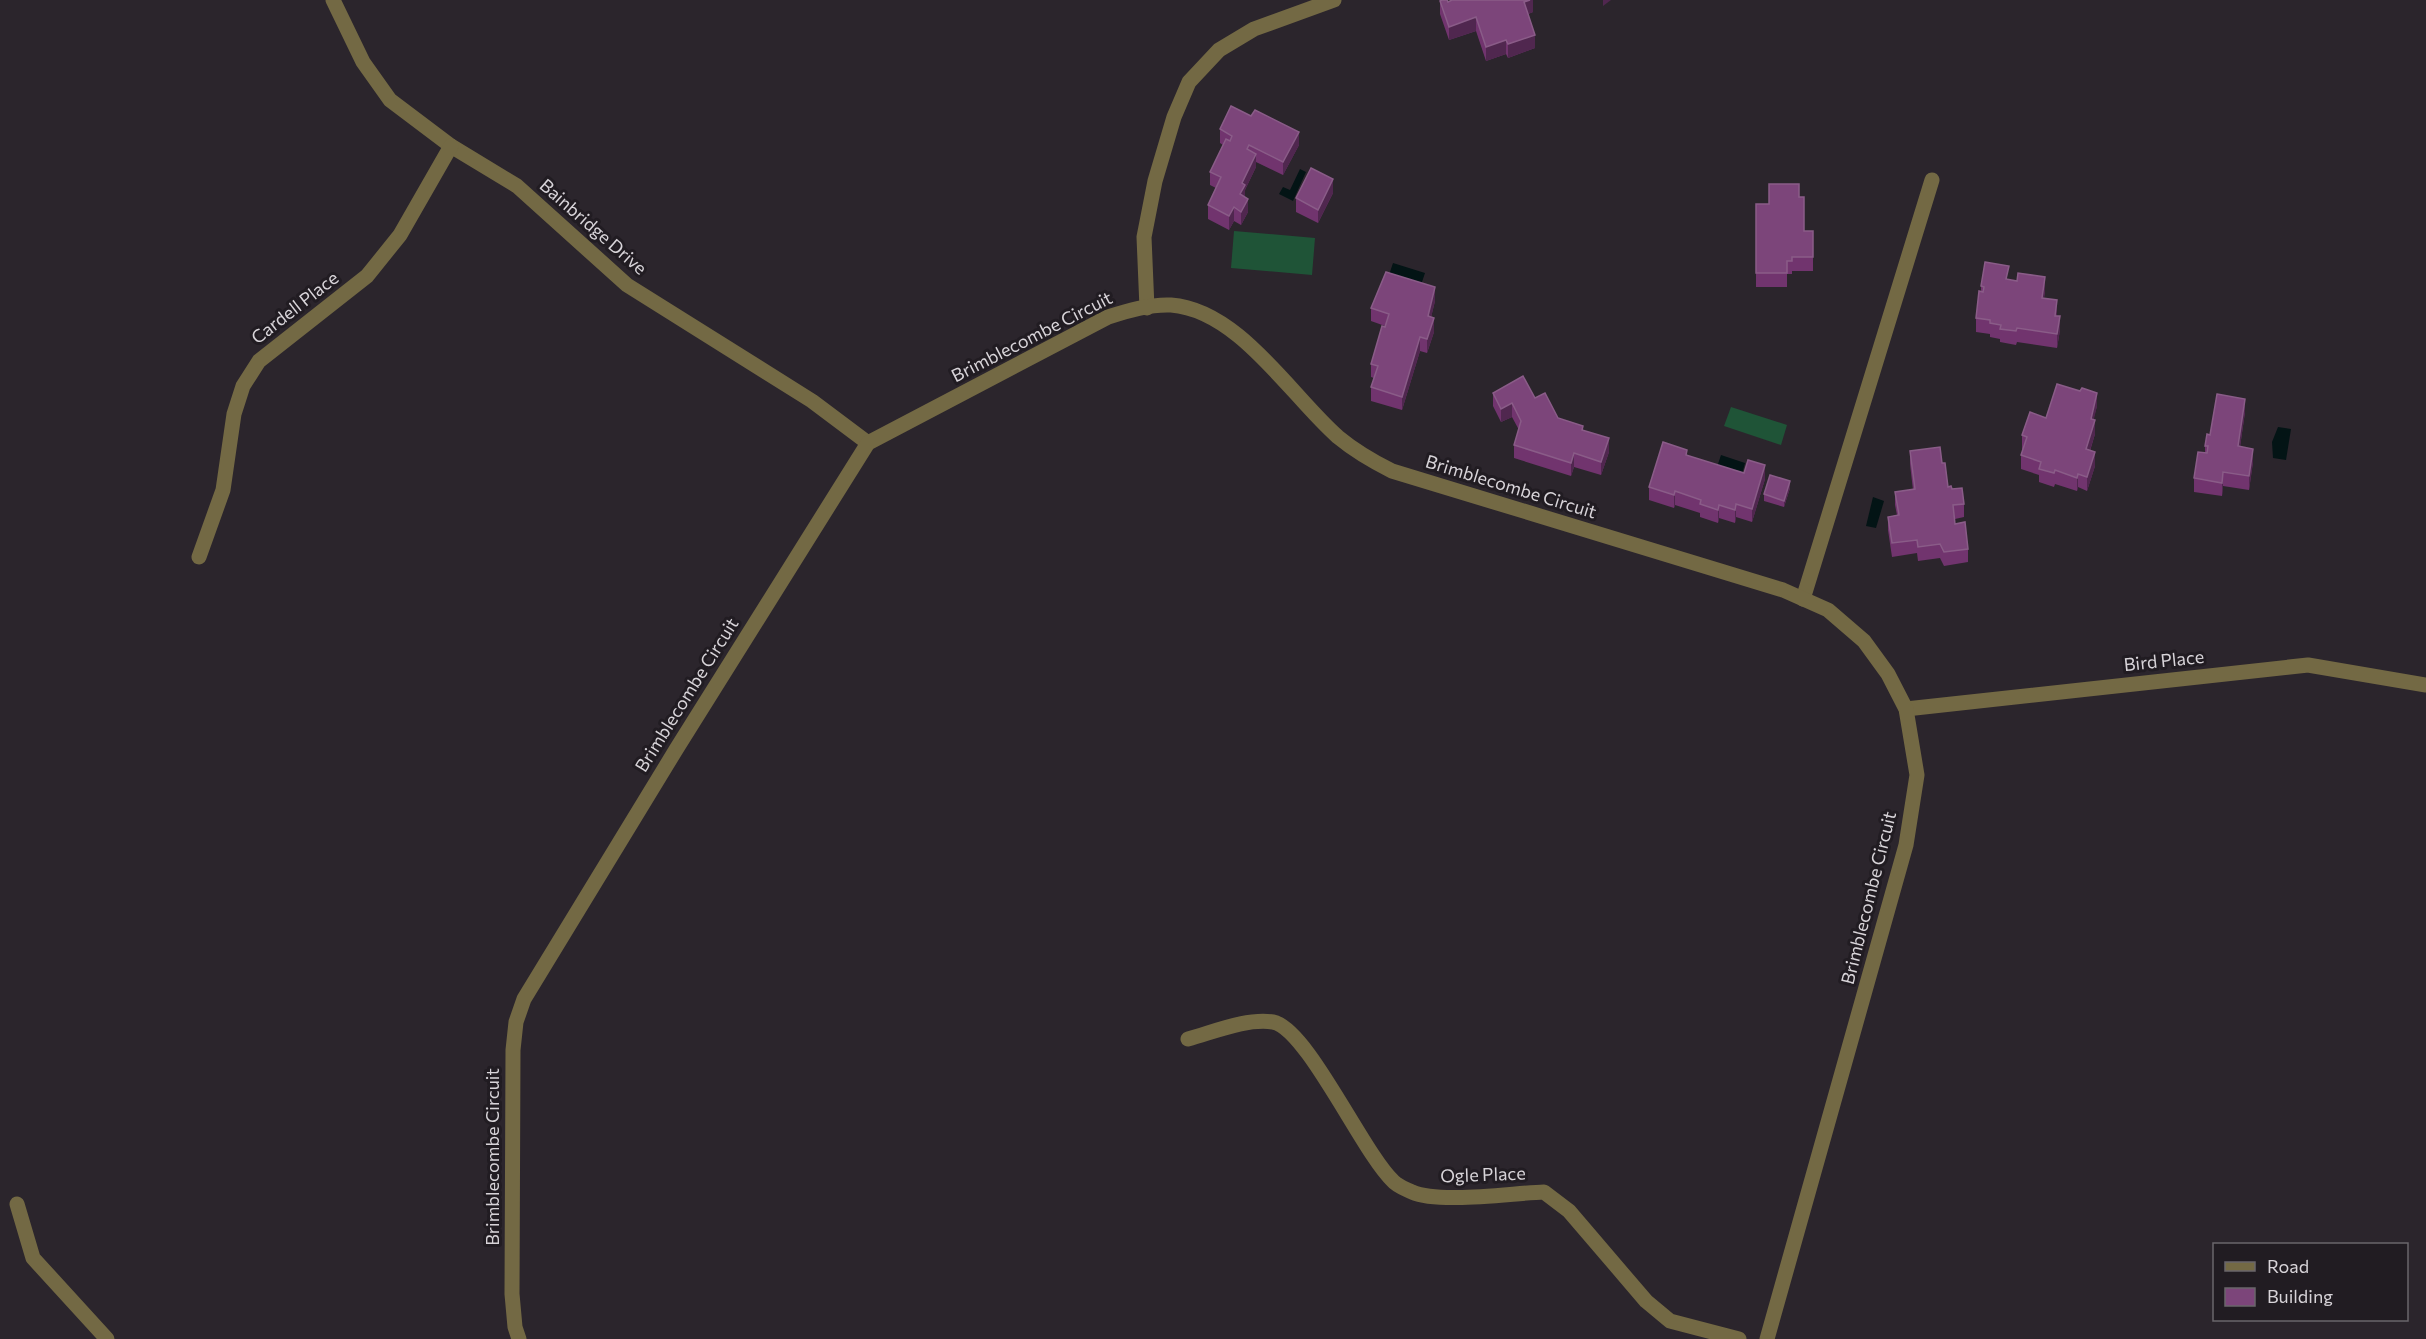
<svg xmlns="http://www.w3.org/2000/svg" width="2426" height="1339" font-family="Commissioner,sans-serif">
	<rect width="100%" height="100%" fill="#2b252c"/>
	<g fill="#1f5437">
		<path d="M1234,231l81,7 -3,37 -81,-7z"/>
		<path d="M1731,407l56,18 -6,20 -57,-19z"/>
	</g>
	<g fill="#031415">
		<path d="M1300,169l6,3 -13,29 -14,-7 4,-7 7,3z"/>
		<path d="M1393,263l32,10 -4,12 -32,-10z"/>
		<path d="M2278,427l13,2 -5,31 -13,-2 -1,-16z"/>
		<path d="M1721,455l24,8 -4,15 -25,-8z"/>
		<path d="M1873,497l11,4 -8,27 -10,-2z"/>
	</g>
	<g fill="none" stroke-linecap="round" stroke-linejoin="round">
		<g stroke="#736944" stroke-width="15">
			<path d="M333,0l30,62 27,38 61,46 66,40 110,99 185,116 56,42"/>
			<path d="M1147,308l-3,-71 11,-56 19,-64 15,-35 30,-32 35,-21 80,-29"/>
			<path d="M199,557l24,-67 11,-76 9,-28 16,-25 108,-85 33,-41 51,-89"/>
			<path d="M1803,599l129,-419"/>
			<path d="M1906,709l402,-44 118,20"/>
			<path d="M1188,1039c26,-7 58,-21 85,-17 34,6 90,131 120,159 4,5 13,8 19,11 28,12 100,1 132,0l25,19 77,90 24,20 69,18"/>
			<path d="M17,1204l16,54 74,81"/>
			<path d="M519,1339l-4,-12 -3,-33 1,-244 3,-28 8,-23 153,-251 191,-305 240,-126c19,-6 42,-13 63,-12 68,5 120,91 167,132 17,14 34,24 54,34l391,119 45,20 36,31 24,33 18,35 11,66 -11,70 -139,494"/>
		</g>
	</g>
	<g fill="#71346e">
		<path d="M1533,0v12l-5,2 7,34 -27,10 -2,-4 -20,7 -10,-30 -27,9 -9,-26v-13l8,1z"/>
		<path d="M1220,129l79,16 -16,30 -27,-13v5l-11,23v7l3,15 -7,13 -7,-4 -5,9 -21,-11v-14l8,-17 -6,-3v-13l13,-27 -3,-2z"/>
		<path d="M1333,193l-15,30 -22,-11v-14z"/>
		<path d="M1799,197l5,34h9v40h-21v3h-5v13h-31v-83h13z"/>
		<path d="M2008,280l37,11 -1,7 13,16v2l3,14 -3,18 -40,-6 -1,3 -16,-3v-3l-10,-2v-3l-14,-2v-14l5,-27v-5z"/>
		<path d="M1435,301l-4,16 3,15 -7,21 -7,-2 -18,59 -31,-9v-14l3,-9 -3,-1v-13l14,-38 -14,-5v-13z"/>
		<path d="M1493,393l42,5 23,20 25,12 26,22 -8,23 -27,-8 -3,9 -57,-18v-13l5,-15 -7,-13 -11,5 -8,-16z"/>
		<path d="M2097,406l-4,14 2,14 -5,17 5,15 -8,25 -9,-4 -1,4 -22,-7 -1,3 -15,-5v-7l-18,-6v-14l2,-6h-1v-14l24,-17z"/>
		<path d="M2245,412l-5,35 13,15 -4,28 -26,-4 -1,10 -28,-4v-14l11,-25v-7l5,-11z"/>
		<path d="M1910,451l32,12 6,24 16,17v13l-9,2v5l13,25v13l-24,4 -4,-8 -22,3 -1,-8 -25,4 -4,-27v-13l9,-2 -2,-10v-13l18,-2 -3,-26z"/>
		<path d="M1687,456l78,23 -13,43 -16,-5 -1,6 -16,-5 -1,5 -18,-6v-4l-25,-8 -1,3 -25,-8v-13z"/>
		<path d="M1790,488l-6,19 -20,-6v-7z"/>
	</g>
	<g fill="#50274f">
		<path d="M1530,0h3v12l-9,4v-14z"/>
		<path d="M1603,0h8l-8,6z"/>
		<path d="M1476,17v14l-27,9v-13z"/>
		<path d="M1535,35v13l-27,10v-14z"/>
		<path d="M1506,40v14l-20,7v-14z"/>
		<path d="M1299,132v13l-16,30v-13z"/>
		<path d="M1256,154v13l-11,23v8l-5,-4 2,-11z"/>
		<path d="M1333,179v14l-15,30v-13z"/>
		<path d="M1248,199v13l-7,13v-13z"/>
		<path d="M1234,207v14l-5,9v-14z"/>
		<path d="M2045,277v14l-3,20v-13z"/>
		<path d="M1435,287v14l-7,29v-14z"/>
		<path d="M2057,300v14l-2,15v-13z"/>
		<path d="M2060,316v14l-3,18v-14z"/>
		<path d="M1434,318v14l-7,21v-14z"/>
		<path d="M1420,337v14l-18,59v-13z"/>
		<path d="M2097,393v13l-6,26v-13z"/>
		<path d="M2245,399v13l-7,48v-14z"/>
		<path d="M1512,403v14l-11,5v-13z"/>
		<path d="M2095,420v14l-9,29v-14z"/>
		<path d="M1609,438v14l-8,23v-13z"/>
		<path d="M2253,449v13l-4,28v-14z"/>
		<path d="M2095,452v14l-8,25v-14z"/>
		<path d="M1574,453v14l-3,9v-13z"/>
		<path d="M1765,465v14l-13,43v-13z"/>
		<path d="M2223,472v14l-1,10v-13z"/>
		<path d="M2078,474v13l-1,4v-13z"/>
		<path d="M1790,481v7l-6,19v-6z"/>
		<path d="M1675,491v14l-1,3v-13z"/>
		<path d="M1736,504v13l-1,6v-13z"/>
		<path d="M1719,505v13l-1,5v-13z"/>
	</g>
	<g fill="#7c457a" stroke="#8a5c88" stroke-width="1.5">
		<path d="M1442,0h5l1,2 4,-2h78l-6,2 11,33 -27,9 -2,-4 -20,7 -10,-30 -27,10 -9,-26z"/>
		<path d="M1231,106l20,10 4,-6 44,22 -16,30 -34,-17 -2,4 9,5 -14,29 3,2 -5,9 8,5 -7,13 -7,-5 -5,9 -21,-11 13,-28 -11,-5 16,-33 4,2 2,-5 -12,-7z"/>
		<path d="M1311,168l22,11 -15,31 -22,-12z"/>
		<path d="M1769,184h30v13h5v34h9v26h-21v4h-5v12h-31v-69h13z"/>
		<path d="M1985,262l24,4 -3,13 11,2 1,-8 27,4 -3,21 15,2 -2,16h5l-3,18 -40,-6 -1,3 -16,-2 1,-4 -11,-2v-3l-14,-2 3,-27 4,1 1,-5 -3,-1z"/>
		<path d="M1386,272l49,15 -7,29 6,2 -7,21 -7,-2 -18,60 -31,-10 7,-21 -7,-2 11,-38 3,1 4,-13 -18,-6z"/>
		<path d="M1523,376l12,22 10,-5 13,25 25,8 -1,4 27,8 -8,24 -27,-9 -3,10 -57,-18 7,-24 -9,-18 -11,6 -8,-16z"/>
		<path d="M2057,384l23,7 2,-3 15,5 -6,26 4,1 -9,29 9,3 -8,25 -9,-3 -1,4 -22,-8 -1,3 -15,-4 2,-7 -20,-7 6,-18 -5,-2 8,-23 16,6z"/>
		<path d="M2217,394l28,5 -7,47 15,3 -4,27 -26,-4 -1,11 -28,-5 4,-26 9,1 1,-7h-3l2,-12 3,1z"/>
		<path d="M1663,442l24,8 -1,5 58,18 4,-13 17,5 -13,44 -16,-5 -1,6 -16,-5 -1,5 -18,-6 1,-4 -26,-9 -1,4 -25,-8z"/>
		<path d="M1940,447l2,16h3l3,24 3,-1 1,3 10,-1 2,16 -11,1 2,19 10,-2 3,27 -24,3 -4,-8 -22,3 -1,-7 -25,3 -4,-26 11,-2 -4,-23 20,-3 -5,-38z"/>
		<path d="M1770,475l20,6 -6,20 -20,-7z"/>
	</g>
	<g text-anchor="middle" stroke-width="6" stroke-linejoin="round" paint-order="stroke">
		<g font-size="18" fill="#d8d4d9" stroke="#211c22">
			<text transform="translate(593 227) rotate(41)" y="6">Bainbridge Drive</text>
			<text transform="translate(295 308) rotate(-38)" y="6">Cardell Place</text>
			<text transform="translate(1032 337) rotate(-27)" y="6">Brimblecombe Circuit</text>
			<text transform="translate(1511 487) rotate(17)" y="6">Brimblecombe Circuit</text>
			<text transform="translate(2164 661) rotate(-6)" y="6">Bird Place</text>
			<text transform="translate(687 695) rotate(-58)" y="6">Brimblecombe Circuit</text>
			<text transform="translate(1869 898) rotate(-76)" y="6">Brimblecombe Circuit</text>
			<text transform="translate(493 1157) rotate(-90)" y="6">Brimblecombe Circuit</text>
			<text transform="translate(1483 1175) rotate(-2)" y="6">Ogle Place</text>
		</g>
	</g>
	<rect x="2213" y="1243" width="195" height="78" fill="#211c22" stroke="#6a666b" stroke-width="1.5"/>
	<rect x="2225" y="1262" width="30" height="9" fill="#736944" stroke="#6a666b" stroke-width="1.5"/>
	<text x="2267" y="1273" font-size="18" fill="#d8d4d9">Road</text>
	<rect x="2225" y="1288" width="30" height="18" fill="#7c457a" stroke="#6a666b" stroke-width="1.5"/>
	<text x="2267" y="1303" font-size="18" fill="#d8d4d9">Building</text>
</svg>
